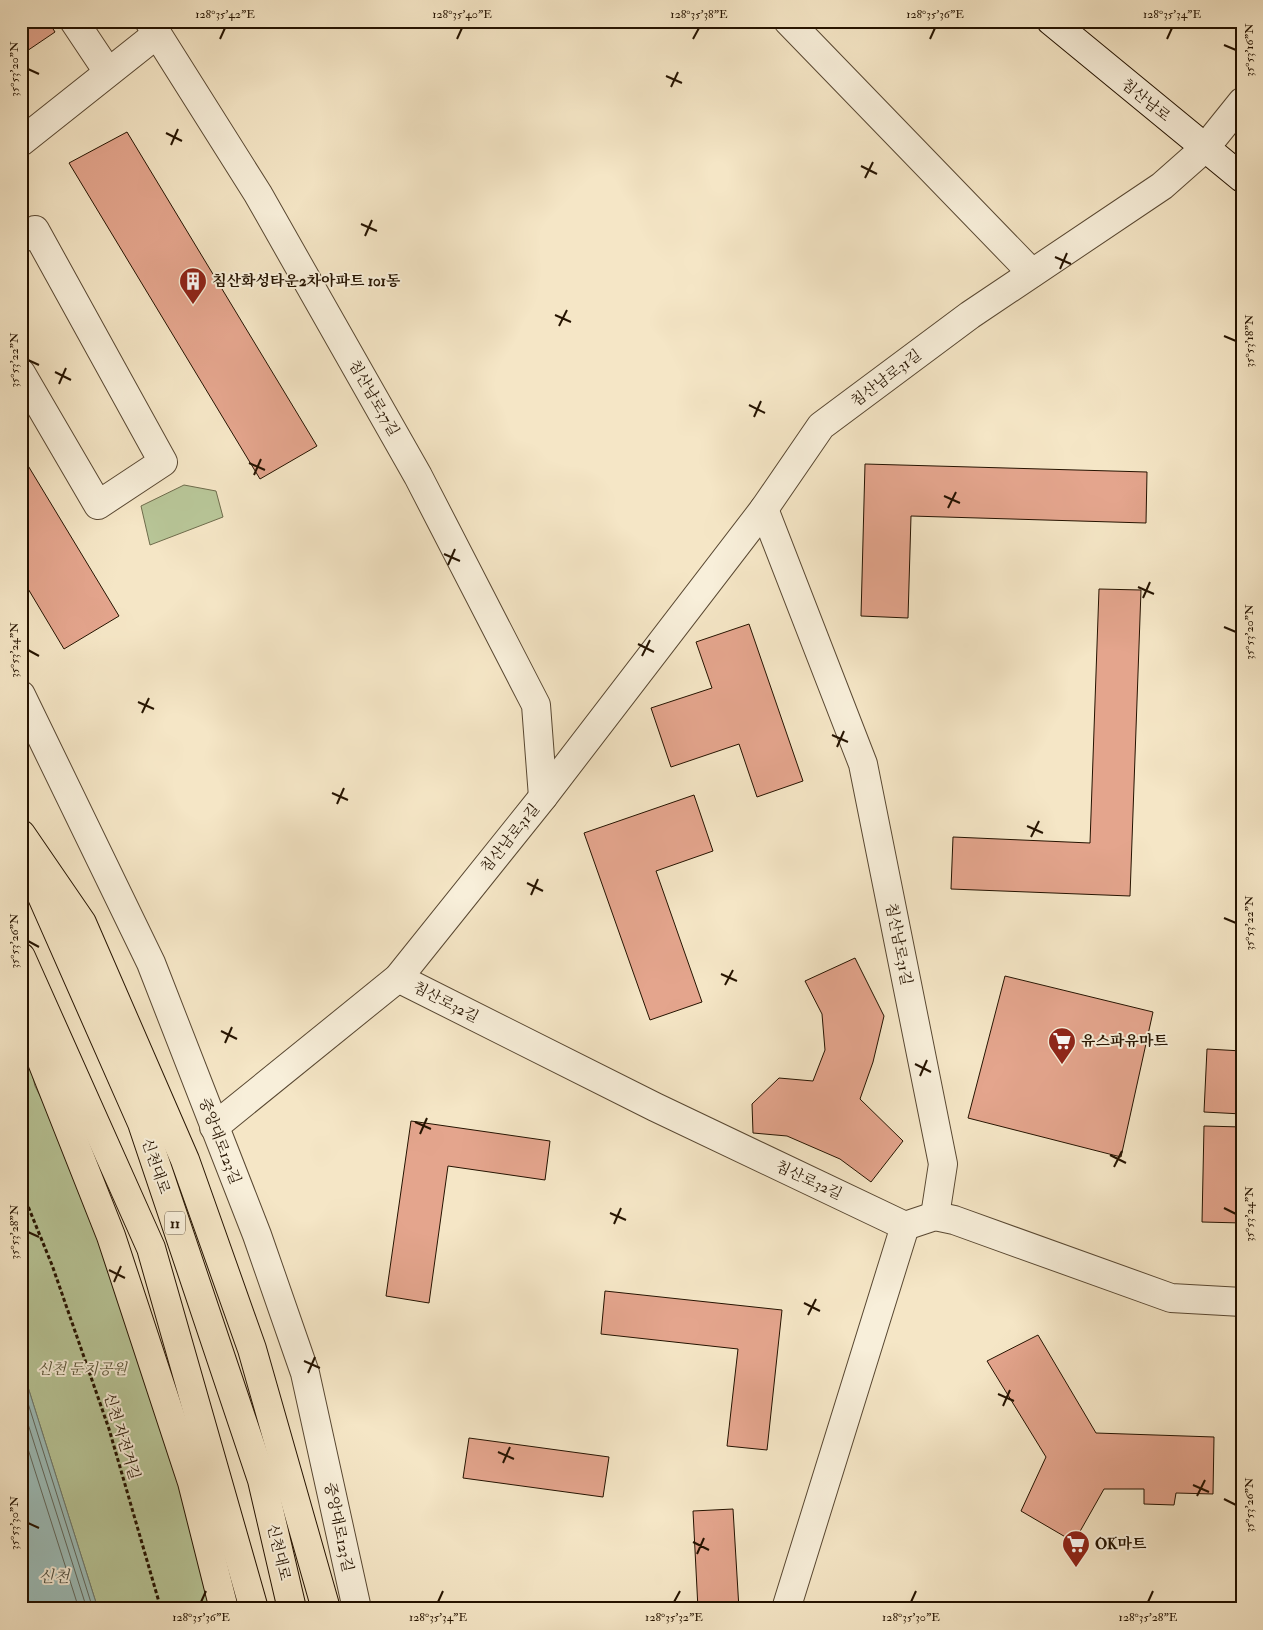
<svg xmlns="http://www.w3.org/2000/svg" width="1263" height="1630" font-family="'IM FELL Double Pica','Noto Serif KR',serif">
	<rect width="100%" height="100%" fill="#f5e6c6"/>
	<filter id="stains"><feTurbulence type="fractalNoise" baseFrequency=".004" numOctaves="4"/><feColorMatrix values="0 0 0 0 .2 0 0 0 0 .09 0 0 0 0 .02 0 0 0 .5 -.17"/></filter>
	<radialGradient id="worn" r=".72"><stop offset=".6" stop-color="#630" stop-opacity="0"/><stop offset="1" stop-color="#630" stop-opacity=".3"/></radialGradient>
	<g fill="#b8c698" stroke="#6e6c4c">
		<path d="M184,485l32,6 7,26 -73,28 -9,-39z"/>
		<path d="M21,1027l14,59 76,150 68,250 31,123h-112l-77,-244z"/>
	</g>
	<path fill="#9dbeba" stroke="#6d7a70" d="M21,1365l77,244h-77z"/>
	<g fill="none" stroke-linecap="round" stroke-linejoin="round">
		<g stroke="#61685d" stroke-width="1">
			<path d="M21,1381l72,228"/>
			<path d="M21,1402l66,207"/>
			<path d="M21,1427l58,182"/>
		</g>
	</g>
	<g fill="#e4a58d" stroke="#251300">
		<path d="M21,21h27l7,11 -34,23z"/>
		<path d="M127,132l190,314 -57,33 -191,-316z"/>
		<path d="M21,454l98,162 -55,33 -43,-72z"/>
		<path d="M865,464l282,8 -1,51 -235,-7 -3,102 -47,-2z"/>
		<path d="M1099,589l42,1 -11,306 -179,-7 2,-52 137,6z"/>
		<path d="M749,624l54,157 -46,16 -18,-53 -68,23 -20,-59 61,-20 -16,-46z"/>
		<path d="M694,795l19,56 -57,20 46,131 -52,18 -66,-187z"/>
		<path d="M855,958l29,58 -11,46 -13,37 43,42 -32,41 -31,-23 -53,-23 -34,-3 -1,-29 27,-26 34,3 12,-31 -3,-36 -17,-33z"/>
		<path d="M1005,976l148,36 -32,145 -153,-39z"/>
		<path d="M1207,1049l35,2v63l-38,-2z"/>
		<path d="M411,1121l139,20 -5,39 -97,-14 -19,137 -43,-7z"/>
		<path d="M1204,1126l38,1v96l-40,-1z"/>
		<path d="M605,1291l177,19 -15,140 -40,-4 11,-97 -137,-15z"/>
		<path d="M1038,1335l58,98 118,4 -1,57 -37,-1 -2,12 -30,-1v-15h-40l-30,53 -53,-31 25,-54 -59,-96z"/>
		<path d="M469,1438l140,19 -6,40 -140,-19z"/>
		<path d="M733,1509l6,100h-41l-5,-98z"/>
	</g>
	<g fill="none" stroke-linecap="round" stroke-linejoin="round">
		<g stroke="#594832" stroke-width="30">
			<g id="street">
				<path d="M74,21l34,51"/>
				<path d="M149,21l109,173 160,282 118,229 7,92"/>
				<path d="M788,21l244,252"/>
				<path d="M21,142l136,-108"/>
				<path d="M21,239l14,-9 128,232 -65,43 -77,-132"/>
				<path d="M764,509l99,255 80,400 -8,52"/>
				<path d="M21,695l130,268 106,272 48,138 52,236"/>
				<path d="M398,978l257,129 250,119 30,-10 19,4 217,78 71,4"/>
				<path d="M214,1127l184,-149 145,-181 221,-288 57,-83 149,-111 192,-129 43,-38 37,-46"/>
				<path d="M786,1609l119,-383"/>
			</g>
		</g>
		<g stroke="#251300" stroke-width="30">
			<path id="secondary" d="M1051,21l191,157"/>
		</g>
		<g stroke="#251300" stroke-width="30">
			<g id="highway">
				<path d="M21,834l61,89 103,237 67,189 74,260"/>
				<path d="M29,867l113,256 120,357 30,129"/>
				<path d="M21,957l130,291 103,361"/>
				<path d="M21,1001l14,43 76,192 81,246 32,127"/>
			</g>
		</g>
		<path stroke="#251300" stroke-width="3" stroke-dasharray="4 2.5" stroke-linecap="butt" d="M21,1189l31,76 57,164 52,180"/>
		<use href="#street" stroke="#f8efda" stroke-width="28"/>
		<use href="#secondary" stroke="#f8efda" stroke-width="28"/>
		<use href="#highway" stroke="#f5e6c6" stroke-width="28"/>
	</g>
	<path fill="none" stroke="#251300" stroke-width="2" d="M220,39l5,-11M457,39l5,-11M693,39l6,-11M930,39l5,-11M1167,39l5,-11M1224,45l12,5M28,69l11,5M666,76l16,7M671,87l7,-15M166,133l16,8M171,145l7,-16M861,166l16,8M865,178l8,-16M361,224l16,7M365,236l7,-16M1055,257l16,7M1060,269l7,-16M555,315l16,7M559,326l8,-16M1224,336l12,5M28,360l11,5M55,372l16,8M59,384l7,-16M749,405l16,8M754,417l7,-16M249,463l16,7M254,475l7,-16M944,496l16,7M948,508l8,-16M444,554l16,7M448,565l7,-16M1138,587l16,7M1143,598l7,-16M1224,627l12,5M638,644l16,8M28,650l11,6M642,656l8,-16M138,702l16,7M142,713l7,-15M832,735l16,7M837,747l7,-16M332,793l16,7M337,804l7,-16M1027,826l16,7M1031,837l8,-16M527,883l16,8M531,895l7,-16M1224,918l12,5M28,941l11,6M721,974l16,7M725,985l8,-15M221,1031l16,8M225,1043l7,-16M915,1064l16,8M920,1076l7,-16M415,1122l16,7M420,1134l7,-16M1110,1155l16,8M1114,1167l8,-16M1224,1208l12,6M610,1213l16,7M614,1224l7,-16M28,1232l11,5M109,1270l16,8M114,1282l7,-16M804,1303l16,8M808,1315l8,-16M304,1361l16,7M308,1373l7,-16M998,1394l16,7M1003,1406l7,-16M498,1452l16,7M503,1463l7,-16M1193,1485l16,7M1197,1496l8,-16M1224,1499l12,6M28,1523l11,5M693,1542l16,8M697,1554l7,-16M201,1602l5,-11M438,1602l5,-11M674,1602l6,-11M911,1602l5,-11M1148,1602l5,-11"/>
	<defs>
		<g id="building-pin" transform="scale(1.4375)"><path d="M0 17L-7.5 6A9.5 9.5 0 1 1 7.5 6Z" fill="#8f2418" stroke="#f8efda"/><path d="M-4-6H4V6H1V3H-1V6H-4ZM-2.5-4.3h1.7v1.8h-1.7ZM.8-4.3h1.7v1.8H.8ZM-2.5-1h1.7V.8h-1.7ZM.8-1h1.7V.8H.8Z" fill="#fff"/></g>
		<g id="supermarket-pin" transform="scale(1.4375)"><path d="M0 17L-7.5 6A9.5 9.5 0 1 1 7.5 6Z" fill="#8f2418" stroke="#f8efda"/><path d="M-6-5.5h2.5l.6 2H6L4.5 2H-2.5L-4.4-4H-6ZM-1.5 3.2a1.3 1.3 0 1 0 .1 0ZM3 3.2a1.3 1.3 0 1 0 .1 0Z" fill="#fff"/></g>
	</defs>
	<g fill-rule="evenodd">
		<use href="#building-pin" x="193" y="281"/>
		<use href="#supermarket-pin" x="1062" y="1041"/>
		<use href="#supermarket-pin" x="1076" y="1544"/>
	</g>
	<g text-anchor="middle" stroke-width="4" stroke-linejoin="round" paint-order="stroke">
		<rect fill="#f8efda" stroke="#645541" stroke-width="1" x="165" y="1211.5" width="20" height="23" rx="4"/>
		<g font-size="14" font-weight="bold" fill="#251300">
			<text x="175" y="1228">11</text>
		</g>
		<g font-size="15" fill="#251300" stroke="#f8efda">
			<text transform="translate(1146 100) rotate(39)" y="5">침산남로</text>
			<text transform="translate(886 378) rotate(-37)" y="5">침산남로31길</text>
			<text transform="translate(374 398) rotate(60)" y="5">침산남로37길</text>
			<text transform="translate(510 838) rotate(-51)" y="5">침산남로31길</text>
			<text transform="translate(899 944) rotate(79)" y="5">침산남로31길</text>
			<text transform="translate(446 1002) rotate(27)" y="5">침산로32길</text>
			<text transform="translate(220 1141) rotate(69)" y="5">중앙대로123길</text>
			<text transform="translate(156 1166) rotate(71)" y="5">신천대로</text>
			<text transform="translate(809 1180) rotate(25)" y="5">침산로32길</text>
			<text transform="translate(122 1436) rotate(73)" y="5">신천 자전거길</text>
			<text transform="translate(339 1527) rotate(78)" y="5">중앙대로123길</text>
			<text transform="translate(279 1552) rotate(77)" y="5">신천대로</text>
		</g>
		<g font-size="15" font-weight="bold" fill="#251300" stroke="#f8efda" text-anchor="start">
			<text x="212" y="286">침산화성타운2차아파트 101동</text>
			<text x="1081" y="1046">유스파유마트</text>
			<text x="1095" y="1549">OK마트</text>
		</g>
		<g font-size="15" font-style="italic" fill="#585235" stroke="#f8efda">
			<text x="82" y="1374">신천 둔치공원</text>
		</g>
		<g font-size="16" font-style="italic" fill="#4f4f41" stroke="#f8efda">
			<text x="54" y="1582">신천</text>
		</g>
	</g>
	<rect width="1263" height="1630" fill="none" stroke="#f5e6c6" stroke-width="55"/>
	<rect x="28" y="28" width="1208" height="1574" fill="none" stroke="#251300" stroke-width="2"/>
	<g font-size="12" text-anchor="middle" fill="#251300">
		<text x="225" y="18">128°35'42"E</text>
		<text x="462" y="18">128°35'40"E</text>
		<text x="699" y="18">128°35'38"E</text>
		<text x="935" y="18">128°35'36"E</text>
		<text x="1172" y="18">128°35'34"E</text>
		<text transform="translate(1249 50) rotate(-90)" y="4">35°53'16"N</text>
		<text transform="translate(14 69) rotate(-90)" y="4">35°53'20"N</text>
		<text transform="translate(1249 341) rotate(-90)" y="4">35°53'18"N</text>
		<text transform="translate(14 360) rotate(-90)" y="4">35°53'22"N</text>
		<text transform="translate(1249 632) rotate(-90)" y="4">35°53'20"N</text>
		<text transform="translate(14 650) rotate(-90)" y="4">35°53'24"N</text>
		<text transform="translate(1249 923) rotate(-90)" y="4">35°53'22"N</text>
		<text transform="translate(14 941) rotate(-90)" y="4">35°53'26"N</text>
		<text transform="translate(1249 1214) rotate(-90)" y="4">35°53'24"N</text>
		<text transform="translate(14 1232) rotate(-90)" y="4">35°53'28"N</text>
		<text transform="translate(1249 1505) rotate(-90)" y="4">35°53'26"N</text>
		<text transform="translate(14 1523) rotate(-90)" y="4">35°53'30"N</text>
		<text x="201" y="1621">128°35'36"E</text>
		<text x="438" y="1621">128°35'34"E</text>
		<text x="674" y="1621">128°35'32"E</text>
		<text x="911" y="1621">128°35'30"E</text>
		<text x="1148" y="1621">128°35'28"E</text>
	</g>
	<rect width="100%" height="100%" filter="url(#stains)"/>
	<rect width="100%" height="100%" fill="url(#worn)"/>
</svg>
